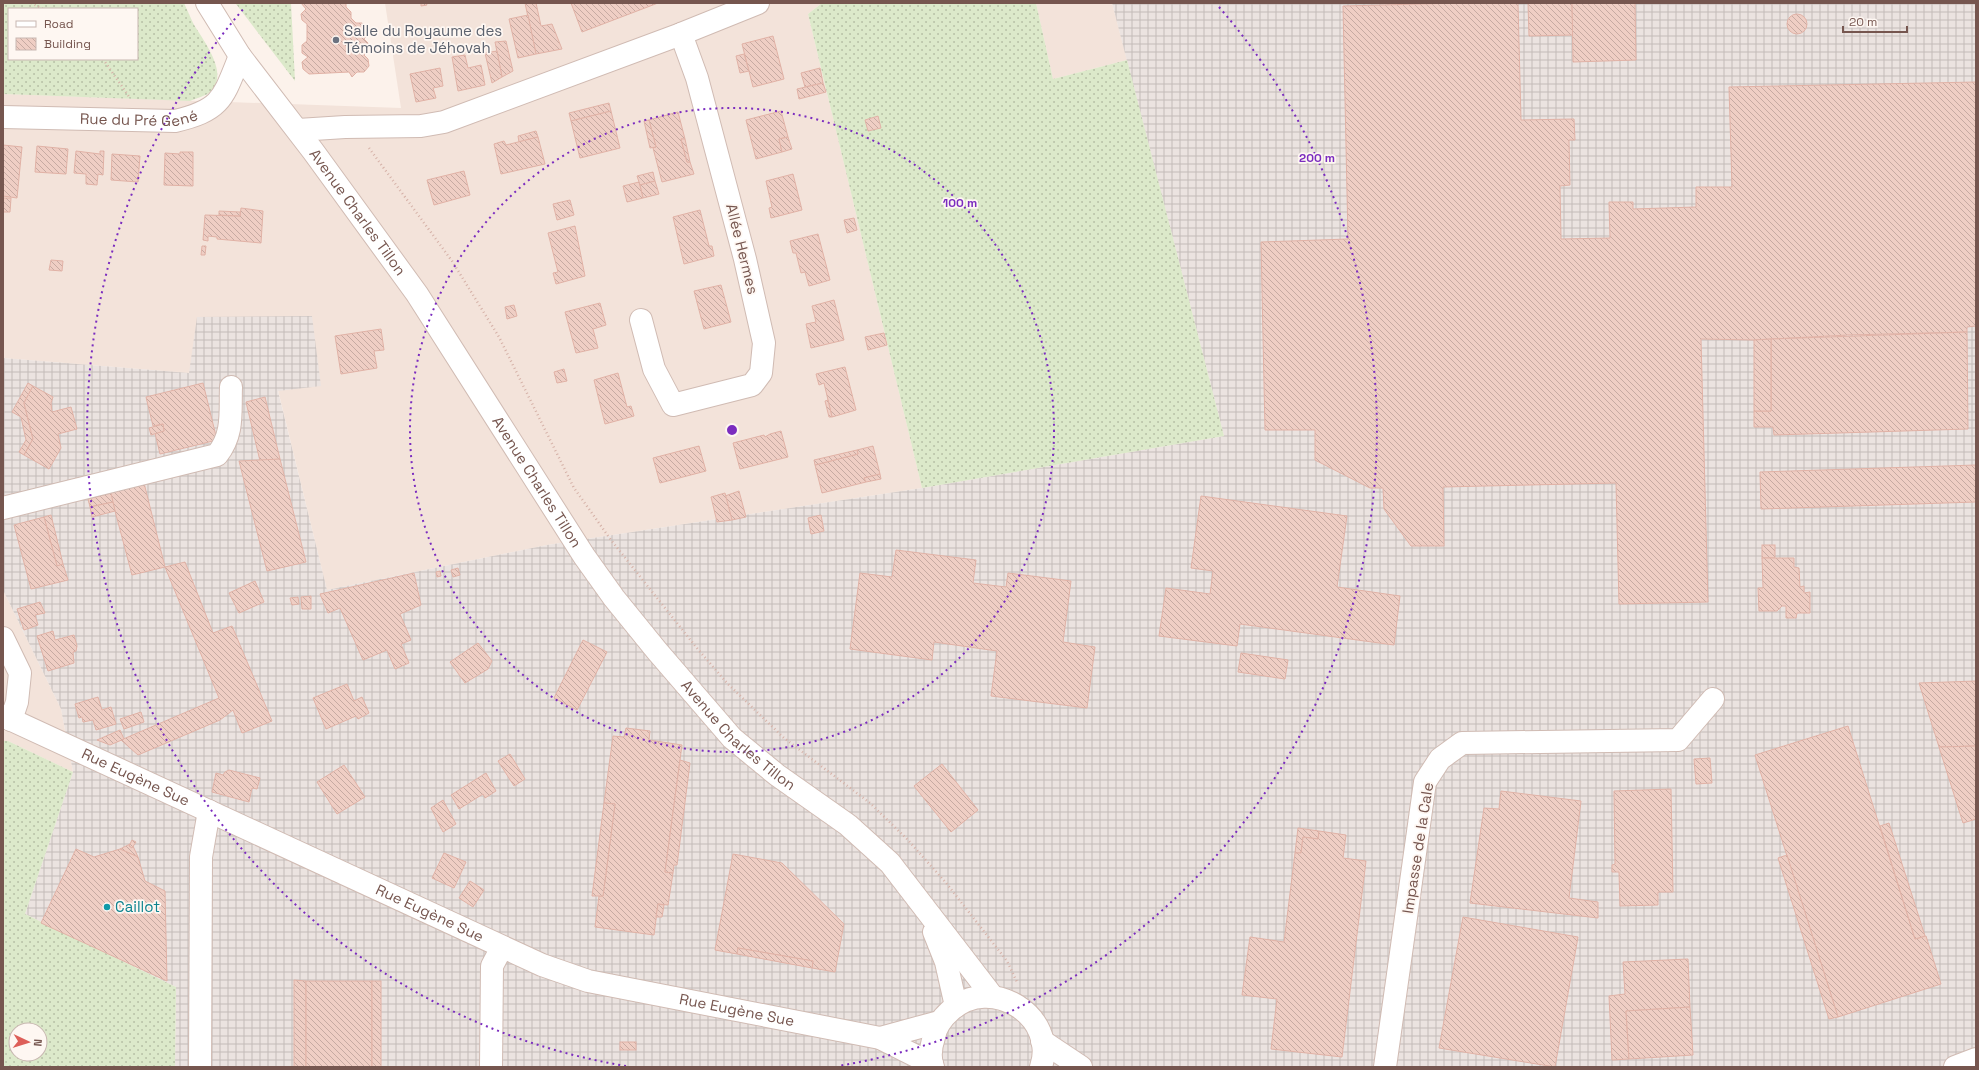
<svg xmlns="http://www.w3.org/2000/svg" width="1979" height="1070" font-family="'Space Grotesk',sans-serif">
	<defs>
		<pattern id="industrial-grid" width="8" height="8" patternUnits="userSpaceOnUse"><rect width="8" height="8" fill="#ebe3e0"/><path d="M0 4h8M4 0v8" fill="none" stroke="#c3bbb8"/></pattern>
		<pattern id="grass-dots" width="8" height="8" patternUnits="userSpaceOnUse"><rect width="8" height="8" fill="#dce9ca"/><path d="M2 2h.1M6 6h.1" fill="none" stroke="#b7c0a6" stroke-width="1.8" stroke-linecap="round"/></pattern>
		<pattern id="building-back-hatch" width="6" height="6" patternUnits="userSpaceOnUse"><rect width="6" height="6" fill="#efcec4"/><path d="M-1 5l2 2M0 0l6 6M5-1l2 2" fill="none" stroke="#c6aaa2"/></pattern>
	</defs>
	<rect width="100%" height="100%" fill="#fcf2eb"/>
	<g fill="#f3e3da">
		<path d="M385,3h437l-14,11 114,474 -375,57 -220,45 -49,-200 -89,-17 -186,-15v-264l398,14z"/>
		<path d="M1036,3h76l15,57 -74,19z"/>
		<path d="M3,590l58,119 12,63 -65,-31h-5z"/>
	</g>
	<path fill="url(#industrial-grid)" d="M1112,3h864v1064h-1801l1,-80 -151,-73 48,-142 -12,-63 -58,-119v-232l186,15 8,-56 115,-1 9,70 -43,5 49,199 220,-45 375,-57 302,-52z"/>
	<g fill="url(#grass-dots)" fill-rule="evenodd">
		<path d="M3,3h181c3,7 6,13 9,20 9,16 38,51 17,69 -4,4 -14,6 -20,9l-187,-7zM9,9h128v50h-128z"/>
		<path d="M236,3h55l4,78 -59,-77z"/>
		<path d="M822,3h214l17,76 74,-19 97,376 -302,52 -114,-474z"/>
		<path d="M3,741h5l65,31 -48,142 151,73 -1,80h-172zM16,1030h24v24h-24z"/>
	</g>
	<g fill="url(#building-back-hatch)" stroke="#e1b2a6">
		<path d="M301,3h45v4l5,5v6l5,5h6l6,5v6l-4,5 4,4 1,7 -5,5 4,4 1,7 -5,6h-7l-5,5 -3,-5 -40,2 -6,-5 -1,-7 6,-5 -6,-4v-8l5,-4v-17l-5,-4 -1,-6 5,-5z"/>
		<path d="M421,3h5l1,2 -6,1z"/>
		<path d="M525,3h11l5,23 11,-2 10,25 -26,5z"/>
		<path d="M571,3h87l-76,29z"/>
		<path d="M1458,3h60l3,117 53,-1 1,21h-6l1,45 -10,1 1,53 49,-1 -1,-36h24v7l63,-2v-20h36l-3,-100 247,-5v244l-9,1v5l-119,3 -94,5 -53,-1 7,263 -89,2 -3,-121 -173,4 1,59h-33l-27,-37 -1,-21h-13l-55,-28v-30h-50l-4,-188 87,-3 -5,-233z"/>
		<path d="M1528,3h44l1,32 -44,1z"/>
		<path d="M1572,3h63l1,57 -63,2z"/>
		<circle cx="1797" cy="24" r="10"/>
		<path d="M528,15l8,39 -18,4 -9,-39z"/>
		<path d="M773,36l11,43 -31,8 -11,-43z"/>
		<path d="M506,41l7,30 -11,6 -7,-35z"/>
		<path d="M497,51l5,26 -10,6 -7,-30z"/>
		<path d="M744,54l5,17 -9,2 -4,-17z"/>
		<path d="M465,55l3,13 13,-3 4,20 -27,6 -6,-34z"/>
		<path d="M440,68l3,18 -10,2 3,10 -20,4 -6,-28z"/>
		<path d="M820,68l3,15 -18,4 -4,-14z"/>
		<path d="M823,83l3,9 -27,7 -2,-10z"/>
		<path d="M609,103l2,8 -40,10 -2,-8z"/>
		<path d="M611,111l9,37 -40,10 -9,-37z"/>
		<path d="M781,111l7,26 -9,2 3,13 -26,7 -10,-39z"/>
		<path d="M678,112l7,27h-4l6,23h3l4,12 -32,8 -9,-34 3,-1 -7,-27z"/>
		<path d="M878,116l3,12 -13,3 -3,-11z"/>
		<path d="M649,120l7,27 -6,1 -6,-27z"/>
		<path d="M536,131l2,6 -19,5 -1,-6z"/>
		<path d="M538,137l7,27 -44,10 -7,-30 10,-3 2,4z"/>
		<path d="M788,137l4,12 -10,3 -3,-13z"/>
		<path d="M681,139h4l5,23h-3z"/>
		<path d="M3,145l19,2 -5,51 -14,-2z"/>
		<path d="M37,146l31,3 -2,25 -31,-2z"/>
		<path d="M76,151l24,3v-3h4l-1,24 -5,-1 -1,11 -11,-1v-10l-12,-1z"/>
		<path d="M180,152h13v34l-29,-1 1,-32 15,1z"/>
		<path d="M112,154l28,2 -2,26 -27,-2z"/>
		<path d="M464,171l6,24 -36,10 -7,-25z"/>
		<path d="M653,172l2,9 -15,4 -3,-9z"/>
		<path d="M793,174l9,36 -31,8 -2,-10 3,-1 -6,-26z"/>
		<path d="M655,181l4,13 -16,4 -3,-13z"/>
		<path d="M639,182l4,16 -16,4 -4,-16z"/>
		<path d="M3,198h8l-1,14h-7z"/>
		<path d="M570,200l4,15 -17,5 -4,-16z"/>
		<path d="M241,208l22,3 -2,32 -44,-4v-2l-9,-1v5l-5,-1 2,-25 35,1z"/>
		<path d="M700,210l9,36h3l2,10 -30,8 -11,-47z"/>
		<path d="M219,211l21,1v4l-21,-1z"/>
		<path d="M854,218l3,12 -10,3 -3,-13z"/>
		<path d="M575,226l10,50 -29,8 -3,-11 5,-1 -10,-39z"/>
		<path d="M818,234l12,46 -21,6 -4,-14 -4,1 -5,-20h-3l-3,-12z"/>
		<path d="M202,246h4l-1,9h-4z"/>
		<path d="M51,260l12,1 -1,10 -13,-1z"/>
		<path d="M721,285l10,37 -27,7 -10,-38z"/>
		<path d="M834,300l10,40 -33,8 -5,-24 10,-2 -4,-16z"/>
		<path d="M600,303l6,22 -13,4 5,19 -22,5 -11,-41z"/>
		<path d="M514,305l3,11 -10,3 -2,-12z"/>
		<path d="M381,329l3,21 -10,1 3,17 -36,6 -6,-38z"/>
		<path d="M1967,332l1,97 -194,6 -1,-8h-19v-16h17v-72z"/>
		<path d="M884,333l3,12 -19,5 -3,-13z"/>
		<path d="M1771,339v72h-17v-71z"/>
		<path d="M845,367l11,43 -24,7 -8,-34 -5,2 -3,-11z"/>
		<path d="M564,369l3,12 -10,2 -3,-11z"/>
		<path d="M618,373l9,34 4,-1 3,10 -29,8 -11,-44z"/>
		<path d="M28,383l5,3 -9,17 9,36 -9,16 -5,-3 7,-12 -5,-23 -9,-5z"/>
		<path d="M203,383l14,57 -57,14 -5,-21 9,-2 -1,-7 -10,2 -7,-29z"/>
		<path d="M33,386l20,11 -2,6 1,9 19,-5 6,22 -19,5 3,14 -12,21 -25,-14 9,-16 -9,-36z"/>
		<path d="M265,397l15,62 -20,2 -14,-59z"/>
		<path d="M828,400l4,17h-3l-4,-16z"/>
		<path d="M163,424l1,7 -13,4 -2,-7z"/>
		<path d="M781,431l7,26 -48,12 -7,-26 31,-8 1,2 5,-3z"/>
		<path d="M699,446l7,25 -46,12 -7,-25z"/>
		<path d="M873,446l7,28 -16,4 2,4 -44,11 -7,-28 43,-11 -1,-4z"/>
		<path d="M857,450l1,4 -43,11 -1,-5z"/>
		<path d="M280,459l26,103 -39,9 -28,-110z"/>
		<path d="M1976,465v37l-215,7 -1,-37z"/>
		<path d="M880,474l1,5 -15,3 -2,-4z"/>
		<path d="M144,483l21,84 -33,8 -22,-83z"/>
		<path d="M739,491l7,26 -14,3 -7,-24z"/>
		<path d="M111,493l2,9 -23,5 -2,-8z"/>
		<path d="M725,493l7,27 -15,2 -6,-25z"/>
		<path d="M1201,496l146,20 -10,71 63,9 -6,49 -154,-21 -3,22 -78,-10 7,-48 44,6 3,-23 -22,-3z"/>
		<path d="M113,502l2,9 -23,6 -2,-10z"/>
		<path d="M51,515l12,49 -6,2 -13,-49z"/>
		<path d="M821,515l3,16 -13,3 -3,-16z"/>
		<path d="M44,517l13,49 6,-2 5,16 -37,9 -17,-64z"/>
		<rect x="1762" y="545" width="13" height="13"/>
		<path d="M896,550l80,10 -3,23 33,4 2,-14 63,8 -8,61 32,5 -8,61 -96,-12 6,-45 -63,-9 -2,18 -82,-11 10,-76 32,4z"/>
		<path d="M1762,558h32v9l5,1 1,19 4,-1v7l6,-1v21h-13l-1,5h-10v-12h-4l-5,5h-18l-1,-23h5z"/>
		<path d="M185,562l28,71 19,-7 40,95 -30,12 -9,-23 -13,10 -82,35 -17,-15 98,-42 -54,-131z"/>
		<path d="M458,568l2,7 -7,2 -2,-7z"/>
		<path d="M440,571l1,5 -4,1 -1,-5z"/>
		<path d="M414,573l7,32 -21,9 11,26 -10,4 8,19 -14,6 -8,-19 -24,10 -23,-52 -12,5 -8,-19z"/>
		<path d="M255,581l9,21 -25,11 -10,-20z"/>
		<path d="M311,596v13h-9l-1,-12z"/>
		<path d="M298,597l1,7 -7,1 -2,-7z"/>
		<path d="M40,602l5,11 -10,2 3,10 -14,5 -7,-21z"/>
		<path d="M53,631l2,9 19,-5 3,11 -1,5 -3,1 1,11 -26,8 -11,-35z"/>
		<path d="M583,640l24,12 -30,58 -23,-12z"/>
		<path d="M478,643l14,18 -4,8 -23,14 -15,-21z"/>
		<path d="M1241,653l47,7 -3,19 -47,-7z"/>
		<path d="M1976,681v65l-37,1 -20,-64z"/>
		<path d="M347,684l7,17 8,-4 7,16 -11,6 -2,-3 -30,13 -13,-31z"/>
		<path d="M98,697l4,13 9,-3 5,17 -20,6 -3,-10 -10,2 -1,-5 -3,1 -4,-14z"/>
		<path d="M141,712l3,10 -20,7 -4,-10z"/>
		<path d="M1848,726l67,213 11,-3 15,48 -103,33 -83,-262z"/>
		<path d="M626,728l24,3 -1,9 33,5 -17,127 8,1 -5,32 -10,-1 -4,31 -59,-8 4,-31h4l12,-92 -11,-1 9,-67 11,1z"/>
		<path d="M120,730l4,9 -14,6 -13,-5z"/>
		<path d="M1976,746v73l-13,4 -24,-76z"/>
		<path d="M510,754l15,25 -11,7 -16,-25z"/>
		<path d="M1710,758l2,25 -16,1 -2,-25z"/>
		<path d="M680,760l10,3 -13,102h-3l-1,8 -8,-1z"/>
		<path d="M942,764l36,46 -27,22 -37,-46z"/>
		<path d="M344,765l21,32 -28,17 -20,-32z"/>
		<path d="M229,770l31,8 -3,11 -5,-1 -3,14 -37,-10 4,-19 7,2 2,-3z"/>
		<path d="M486,773l10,18 -11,7 -2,-4 -24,15 -8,-14z"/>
		<path d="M1671,789l2,103h-15v13l-38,1 -1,-34h-7v-7l3,-1 -1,-73z"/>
		<path d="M1501,791l80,10 -12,97 29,4v16l-128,-15 14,-95 15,1z"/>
		<path d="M443,800l13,24 -13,8 -12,-24z"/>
		<path d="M604,803l11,1 -12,92h-11z"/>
		<path d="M1889,823l36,113 -10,3 -35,-113z"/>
		<path d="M1298,828l21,3 -1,8 -15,-2 -2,16h-6z"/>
		<path d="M1319,831l27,4 -3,23 23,3 -24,196 -71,-8 6,-50 -35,-4 8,-58 34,5 11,-89h6l2,-16 15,2z"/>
		<path d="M132,840l4,2 -4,6 -3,-2z"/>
		<path d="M130,844l-1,2 3,2 1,-2 5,11 -18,-8z"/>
		<path d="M76,849l18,8 26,-8 18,8 7,24 20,10 2,90 -126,-58z"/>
		<path d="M444,853l22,9 -12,26 -22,-10z"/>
		<path d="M733,854l49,9 62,61 -9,48 -23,-4 1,-7 -75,-13 -1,6 -22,-4z"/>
		<path d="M1787,855l51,162 -9,2 -51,-161z"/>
		<path d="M470,881l14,9 -11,17 -14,-9z"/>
		<path d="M658,904l6,1 -2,12h-6z"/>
		<path d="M1463,917l115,20 -23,130 -116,-19z"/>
		<path d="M738,948l75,13 -1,7 -75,-14z"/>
		<path d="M1688,959l2,48 -64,4 3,48 -17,1 -3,-64 16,-2 -2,-32z"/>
		<path d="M294,980l12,1v86h-12z"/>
		<rect x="306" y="981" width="66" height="86"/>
		<rect x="372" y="981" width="9" height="86"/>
		<path d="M1690,1007l3,48 -64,4 -3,-48z"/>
		<rect x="620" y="1042" width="16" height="8"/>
	</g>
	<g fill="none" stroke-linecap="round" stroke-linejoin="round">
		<g stroke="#d0bbb3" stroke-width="24">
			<g id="minor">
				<path id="s1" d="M207,3l33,53 73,95 104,143 167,262 30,42 43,53 75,87 45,37 71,50 42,38 103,134"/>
				<path id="s2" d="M3,117l172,4c47,-11 48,-23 65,-65"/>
				<path d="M298,130l47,-3 76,-1 23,-4 237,-88 77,-31"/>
				<path d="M641,320l13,49 19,36 79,-20 9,-12 3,-30 -19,-84 -48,-181 -16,-44"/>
				<path d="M3,508l214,-53c17,-21 13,-43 14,-68"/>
				<path d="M3,638l17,35 -3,29 -6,18"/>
				<path id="s3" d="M3,716l539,249 46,16 292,57 52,26"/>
				<path d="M934,932l12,30 10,44"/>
				<path d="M880,1038l59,-16"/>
				<path d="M1042,1041l39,26"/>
				<path d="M200,1067l1,-210 8,-46"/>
				<path d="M491,1067l1,-101 10,-19"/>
				<path d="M933,1067c-4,-10 -2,-21 1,-30 2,-11 7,-18 16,-26 41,-38 108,6 91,56"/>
				<path d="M1385,1067l40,-285 15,-23 22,-16 216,-3 35,-41"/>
				<path d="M1955,1067l21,-8"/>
			</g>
		</g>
		<g stroke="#d5b1a7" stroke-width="2.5" stroke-dasharray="1 3" stroke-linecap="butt">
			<path d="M31,3l12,6"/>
			<path d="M103,59l27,39"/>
			<path d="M369,148l83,113 47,76 75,151 37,52 85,107 31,36 57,55 86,65 38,37 39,44 60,77 10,21"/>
		</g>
		<use href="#minor" stroke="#fff" stroke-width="22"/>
	</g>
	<g fill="none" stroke="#7b2cbf" stroke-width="2" stroke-dasharray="2 4">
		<circle cx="732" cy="430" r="322"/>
		<path d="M626 1066A645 645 0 0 1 245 7M1219 7A645 645 0 0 1 838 1066"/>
	</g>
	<circle fill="#6b7280" stroke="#fef7f2" stroke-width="1.5" cx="336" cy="40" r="4"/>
	<circle fill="#0f9aa8" stroke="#fef7f2" stroke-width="1.5" cx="107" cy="907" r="4"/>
	<g text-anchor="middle" stroke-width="3.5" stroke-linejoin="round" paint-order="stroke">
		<g font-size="15" fill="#5b616d" stroke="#fef7f2" text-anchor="start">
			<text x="344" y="36">Salle du Royaume des<tspan x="344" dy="17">Témoins de Jéhovah</tspan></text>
		</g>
		<g font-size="15" fill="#76564f" stroke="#fef7f2">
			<text dy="5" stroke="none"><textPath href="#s2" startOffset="136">Rue du Pré Gené</textPath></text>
			<text dy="5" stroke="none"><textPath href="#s1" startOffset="258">Avenue Charles Tillon</textPath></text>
			<text transform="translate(742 249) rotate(76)" y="5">Allée Hermes</text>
			<text dy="5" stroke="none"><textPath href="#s1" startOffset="582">Avenue Charles Tillon</textPath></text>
			<text dy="5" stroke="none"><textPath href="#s1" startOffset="907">Avenue Charles Tillon</textPath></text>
			<text dy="5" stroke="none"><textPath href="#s3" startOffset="146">Rue Eugène Sue</textPath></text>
			<text transform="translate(1418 848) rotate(-81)" y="5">Impasse de la Cale</text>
			<text dy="5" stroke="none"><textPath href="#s3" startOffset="470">Rue Eugène Sue</textPath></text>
			<text dy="5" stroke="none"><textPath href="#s3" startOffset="794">Rue Eugène Sue</textPath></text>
		</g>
		<g font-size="15" fill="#0d838f" stroke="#fef7f2" text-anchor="start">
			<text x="115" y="912">Caillot</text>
		</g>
	</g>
	<circle cx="732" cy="430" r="6" fill="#7b2cbf" stroke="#fef7f2" stroke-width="2"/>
	<g font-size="12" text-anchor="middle" font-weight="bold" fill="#7b2cbf" stroke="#fef7f2" stroke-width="3.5" stroke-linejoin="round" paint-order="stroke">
		<text x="1317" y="162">200 m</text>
		<text x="960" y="207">100 m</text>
	</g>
	<rect width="1979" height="1070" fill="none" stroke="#76564f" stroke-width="8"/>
	<rect x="8" y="8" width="130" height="52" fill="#fef7f2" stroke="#c8b7b1"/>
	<rect x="16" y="21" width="20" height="6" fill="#ffffff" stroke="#c8b7b1"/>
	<text x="44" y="28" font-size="12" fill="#76564f">Road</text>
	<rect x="16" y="38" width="20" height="12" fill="url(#building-back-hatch)" stroke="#c8b7b1"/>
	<text x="44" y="48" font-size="12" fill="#76564f">Building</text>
	<g transform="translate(28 1042) rotate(94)"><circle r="19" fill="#fef7f2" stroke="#c8b7b1"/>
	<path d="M0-3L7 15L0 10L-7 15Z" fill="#dd5f59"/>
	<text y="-6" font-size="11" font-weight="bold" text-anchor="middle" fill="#76564f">N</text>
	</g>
	<path d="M1843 26v6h64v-6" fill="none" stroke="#76564f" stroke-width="2"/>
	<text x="1849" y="26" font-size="12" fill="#76564f" stroke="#fef7f2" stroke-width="3" paint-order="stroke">20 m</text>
</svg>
